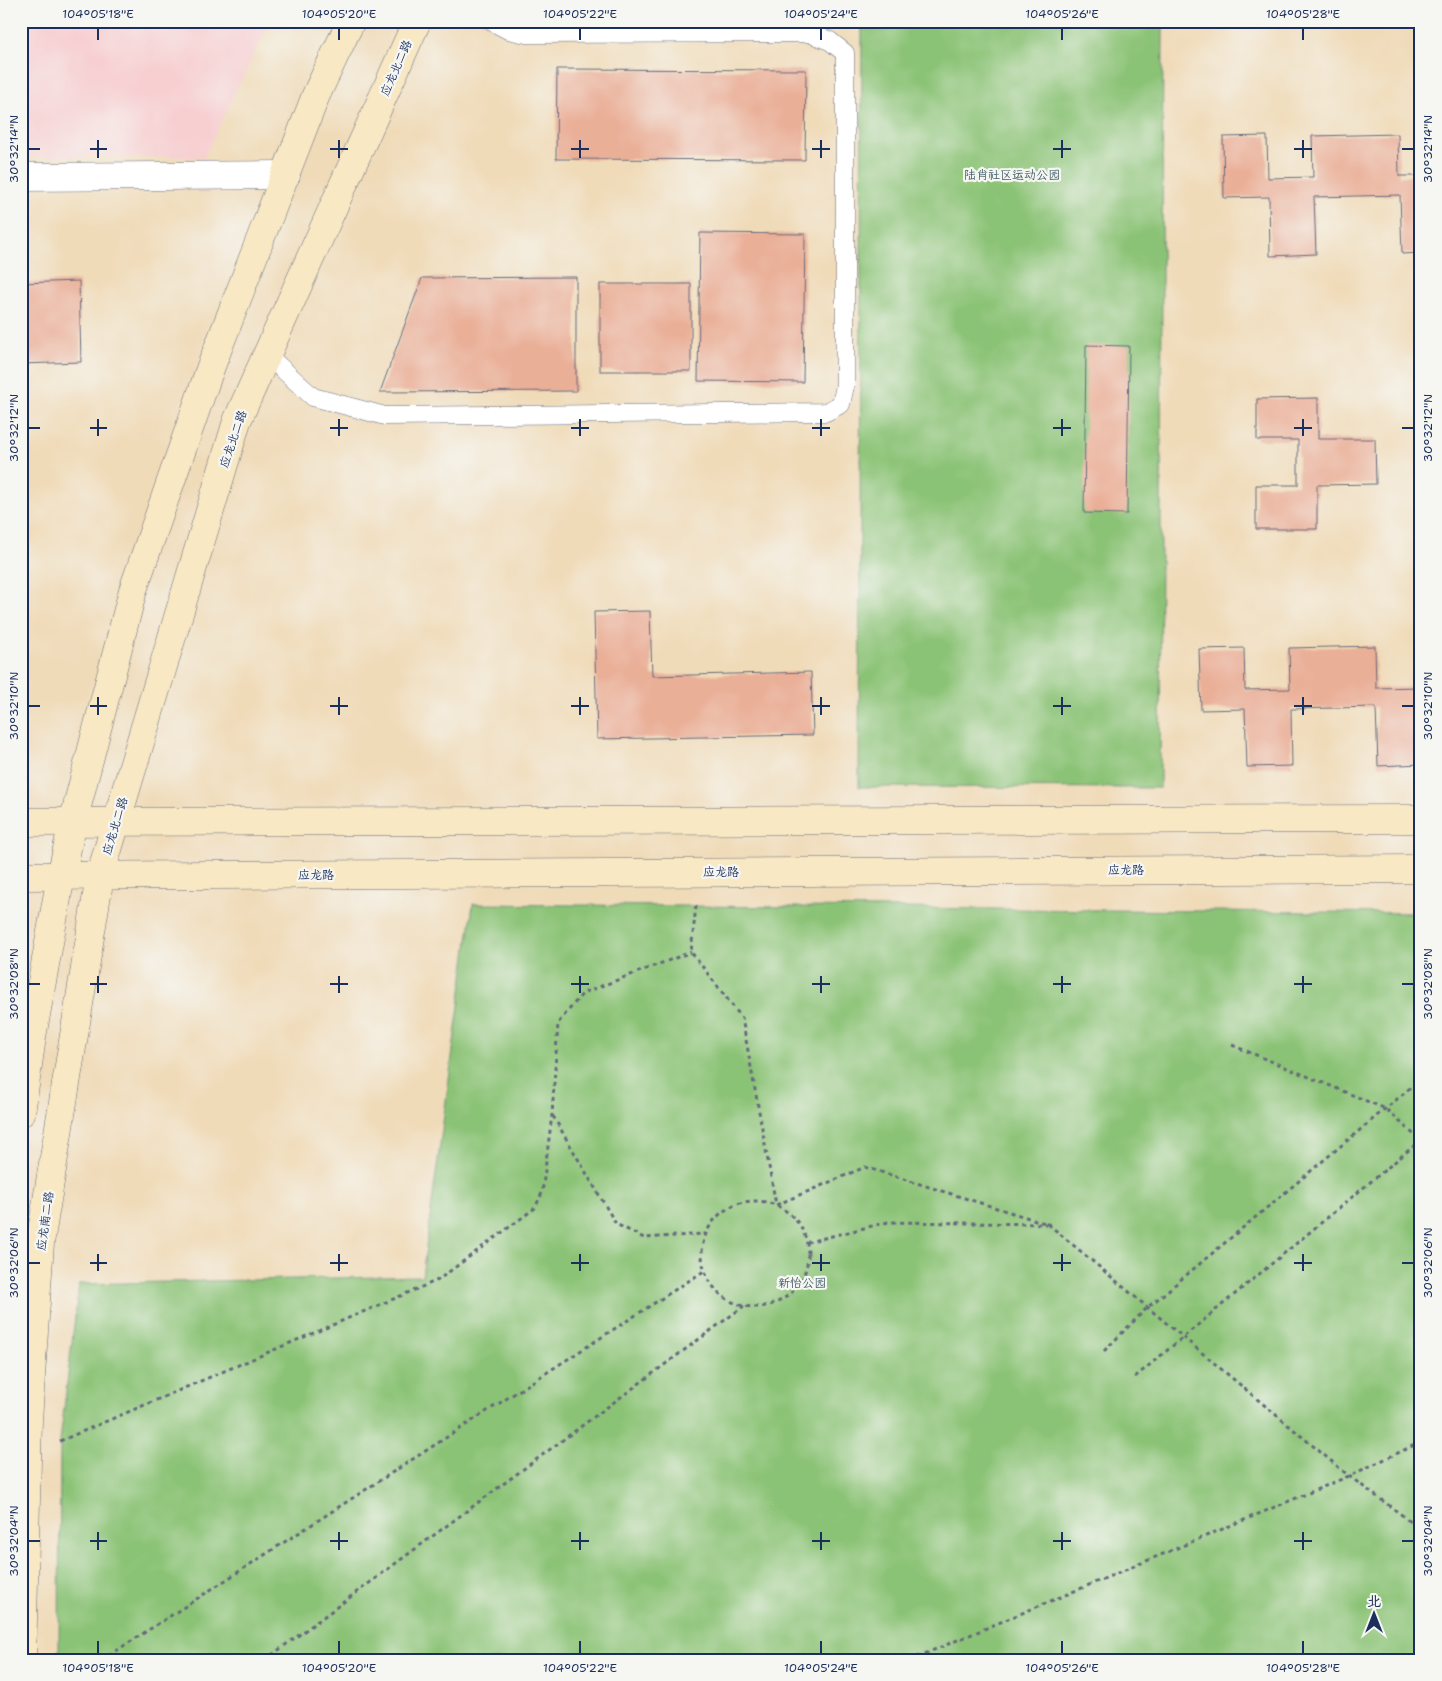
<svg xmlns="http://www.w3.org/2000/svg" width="1442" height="1681" font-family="'Shantell Sans','LXGW WenKai TC',sans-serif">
	<rect width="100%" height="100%" fill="#f6f6f2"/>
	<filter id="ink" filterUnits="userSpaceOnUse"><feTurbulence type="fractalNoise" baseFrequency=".02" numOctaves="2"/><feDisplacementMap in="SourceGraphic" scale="10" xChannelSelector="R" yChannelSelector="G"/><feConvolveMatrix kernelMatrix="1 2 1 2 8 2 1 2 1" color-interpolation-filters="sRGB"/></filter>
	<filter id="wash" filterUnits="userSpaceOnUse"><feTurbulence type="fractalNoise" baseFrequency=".0096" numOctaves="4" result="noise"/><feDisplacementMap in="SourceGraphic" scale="20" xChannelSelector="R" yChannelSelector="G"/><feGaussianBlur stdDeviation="1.12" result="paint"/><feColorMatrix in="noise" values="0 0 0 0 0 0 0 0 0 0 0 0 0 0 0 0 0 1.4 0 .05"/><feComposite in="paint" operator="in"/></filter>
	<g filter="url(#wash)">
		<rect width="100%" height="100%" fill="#f0dbb9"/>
		<path fill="#f7cfd1" d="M21,21h249l-66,136h-183z"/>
		<g fill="#8bc376" stroke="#53796a">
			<path d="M862,21h301l-3,767 -301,-1z"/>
			<path d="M473,904l948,9v747h-1362l1,-219 19,-157 343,-8z"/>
		</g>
		<g id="blocks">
			<g fill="#eaaf97">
				<path d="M557,69l249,1 -1,90 -249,-1z"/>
				<path d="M1398,134l1,42h22v77l-19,1 -2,-59 -86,2 2,57 -46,2 -1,-59 -45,1 -1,-61 44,-1 1,42 45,-1 -1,-41z"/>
				<path d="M700,233l105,1 -2,148 -105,-1z"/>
				<path d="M576,277v114l-196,1 42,-114z"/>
				<path d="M79,281l2,81 -60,2v-81z"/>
				<rect x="600" y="284" width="91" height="87"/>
				<path d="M1086,345l43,1 -2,168 -43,-1z"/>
				<path d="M1318,398v41h57l1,45 -59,1v44h-61v-44h42v-45h-41v-41z"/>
				<path d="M650,611l2,65 159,-4 2,63 -216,4 -3,-127z"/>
				<path d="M1375,646l1,42 45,-1v77l-43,2 -2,-59 -85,2 1,57 -45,1 -2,-58 -44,1 -2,-61 45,-1 1,42 45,-1 -1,-41z"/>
			</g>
		</g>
	</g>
	<g filter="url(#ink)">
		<use href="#blocks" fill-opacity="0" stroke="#666b7e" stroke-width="1"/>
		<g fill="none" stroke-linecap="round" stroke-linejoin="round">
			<g stroke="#666b7e" stroke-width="19">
				<path id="lane" d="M267,355l46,42 72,19 441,-4 15,-8 4,-18v-333l-15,-12 -21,-8 -283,1 -18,-4 -17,-9"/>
			</g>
			<g stroke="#666b7e" stroke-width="29">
				<path id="street" d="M21,177l265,-2"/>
			</g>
			<g stroke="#666b7e" stroke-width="29">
				<g id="secondary">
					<path d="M21,822l1400,-3"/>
					<path d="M21,876l1400,-7"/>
					<path d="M21,1113l11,-76 29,-161 12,-54 60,-232 77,-221 106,-274 35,-74"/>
					<path d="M22,1660l6,-240 12,-177 60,-367 137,-455 180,-400"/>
				</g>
			</g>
			<g stroke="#666b7e" stroke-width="3" stroke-dasharray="4 4" stroke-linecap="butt">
				<path d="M696,906l-5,46 51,66 34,187 89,-38 183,57 -160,-2 -80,20"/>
				<path d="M1232,1045l154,64 35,32"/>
				<path d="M553,1116l63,108 28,14 61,-4"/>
				<circle cx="755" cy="1254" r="53"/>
				<path d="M1048,1224l301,252 72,53"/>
				<path d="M1104,1351l44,-44 273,-228"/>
				<path d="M1135,1377l286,-237"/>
				<path d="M60,1441l378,-161 97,-72 7,-15 10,-78 6,-92 25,-30 108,-41"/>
				<path d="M102,1660l602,-389"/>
				<path d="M265,1660l479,-354"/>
				<path d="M910,1660l439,-184 72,-34"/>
			</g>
			<use href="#lane" stroke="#fff" stroke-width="18"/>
			<use href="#street" stroke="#fff" stroke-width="28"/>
			<use href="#secondary" stroke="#f8e8c3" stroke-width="28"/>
		</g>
	</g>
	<path fill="none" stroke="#1b2f5e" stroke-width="2" d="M98,28v12M339,28v12M580,28v12M821,28v12M1062,28v12M1303,28v12M98,140v18M339,140v18M580,140v18M821,140v18M1062,140v18M1303,140v18M28,149h12M90,149h17M330,149h18M571,149h18M812,149h18M1053,149h18M1294,149h18M1402,149h12M98,419v17M339,419v17M580,419v17M821,419v17M1062,419v17M1303,419v17M28,428h12M90,428h17M330,428h18M571,428h18M812,428h18M1053,428h18M1294,428h18M1402,428h12M98,697v18M339,697v18M580,697v18M821,697v18M1062,697v18M1303,697v18M28,706h12M90,706h17M330,706h18M571,706h18M812,706h18M1053,706h18M1294,706h18M1402,706h12M98,976v17M339,976v17M580,976v17M821,976v17M1062,976v17M1303,976v17M28,984h12M90,984h17M330,984h18M571,984h18M812,984h18M1053,984h18M1294,984h18M1402,984h12M98,1254v17M339,1254v17M580,1254v17M821,1254v17M1062,1254v17M1303,1254v17M28,1263h12M90,1263h17M330,1263h18M571,1263h18M812,1263h18M1053,1263h18M1294,1263h18M1402,1263h12M98,1532v18M339,1532v18M580,1532v18M821,1532v18M1062,1532v18M1303,1532v18M28,1541h12M90,1541h17M330,1541h18M571,1541h18M812,1541h18M1053,1541h18M1294,1541h18M1402,1541h12M98,1641v13M339,1641v13M580,1641v13M821,1641v13M1062,1641v13M1303,1641v13"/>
	<g text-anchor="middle" stroke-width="4.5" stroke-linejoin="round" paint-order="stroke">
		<g font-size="12" fill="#1b2f5e" stroke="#f6f6f2">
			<text transform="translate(396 68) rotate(-66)" y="4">应龙北二路</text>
			<text transform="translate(233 439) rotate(-71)" y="4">应龙北二路</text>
			<text transform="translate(115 826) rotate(-73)" y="4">应龙北二路</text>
			<text x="1126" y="874">应龙路</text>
			<text x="721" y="876">应龙路</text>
			<text x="316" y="879">应龙路</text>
			<text transform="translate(45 1221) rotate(-82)" y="4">应龙南二路</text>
		</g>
		<g font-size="12" fill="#3d5b65" stroke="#f6f6f2">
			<text x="1012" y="179">陆肖社区运动公园</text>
			<text x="802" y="1287">新怡公园</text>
		</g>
	</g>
	<rect width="1442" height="1681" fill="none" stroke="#f6f6f2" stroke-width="55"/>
	<g transform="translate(1374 1614)" stroke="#f6f6f2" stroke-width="4" paint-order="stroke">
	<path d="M0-4L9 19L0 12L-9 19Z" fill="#1b2f5e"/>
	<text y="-8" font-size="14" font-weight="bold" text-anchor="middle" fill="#1b2f5e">北</text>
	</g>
	<rect x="28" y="28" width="1386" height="1626" fill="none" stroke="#1b2f5e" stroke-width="2"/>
	<g font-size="12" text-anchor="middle" fill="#1b2f5e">
		<text x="98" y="18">104°05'18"E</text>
		<text x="339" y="18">104°05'20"E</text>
		<text x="580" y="18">104°05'22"E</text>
		<text x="821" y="18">104°05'24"E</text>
		<text x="1062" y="18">104°05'26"E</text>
		<text x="1303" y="18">104°05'28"E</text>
		<text transform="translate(14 149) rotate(-90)" y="4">30°32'14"N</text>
		<text transform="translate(1428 149) rotate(-90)" y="4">30°32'14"N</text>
		<text transform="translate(14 428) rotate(-90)" y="4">30°32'12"N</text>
		<text transform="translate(1428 428) rotate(-90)" y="4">30°32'12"N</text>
		<text transform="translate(14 706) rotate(-90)" y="4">30°32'10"N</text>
		<text transform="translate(1428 706) rotate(-90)" y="4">30°32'10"N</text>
		<text transform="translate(14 984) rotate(-90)" y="4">30°32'08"N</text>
		<text transform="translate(1428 984) rotate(-90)" y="4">30°32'08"N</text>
		<text transform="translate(14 1263) rotate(-90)" y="4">30°32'06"N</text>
		<text transform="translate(1428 1263) rotate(-90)" y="4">30°32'06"N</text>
		<text transform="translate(14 1541) rotate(-90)" y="4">30°32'04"N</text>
		<text transform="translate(1428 1541) rotate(-90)" y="4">30°32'04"N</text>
		<text x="98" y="1672">104°05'18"E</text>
		<text x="339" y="1672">104°05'20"E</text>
		<text x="580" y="1672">104°05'22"E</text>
		<text x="821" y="1672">104°05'24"E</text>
		<text x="1062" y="1672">104°05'26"E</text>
		<text x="1303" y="1672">104°05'28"E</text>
	</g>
</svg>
